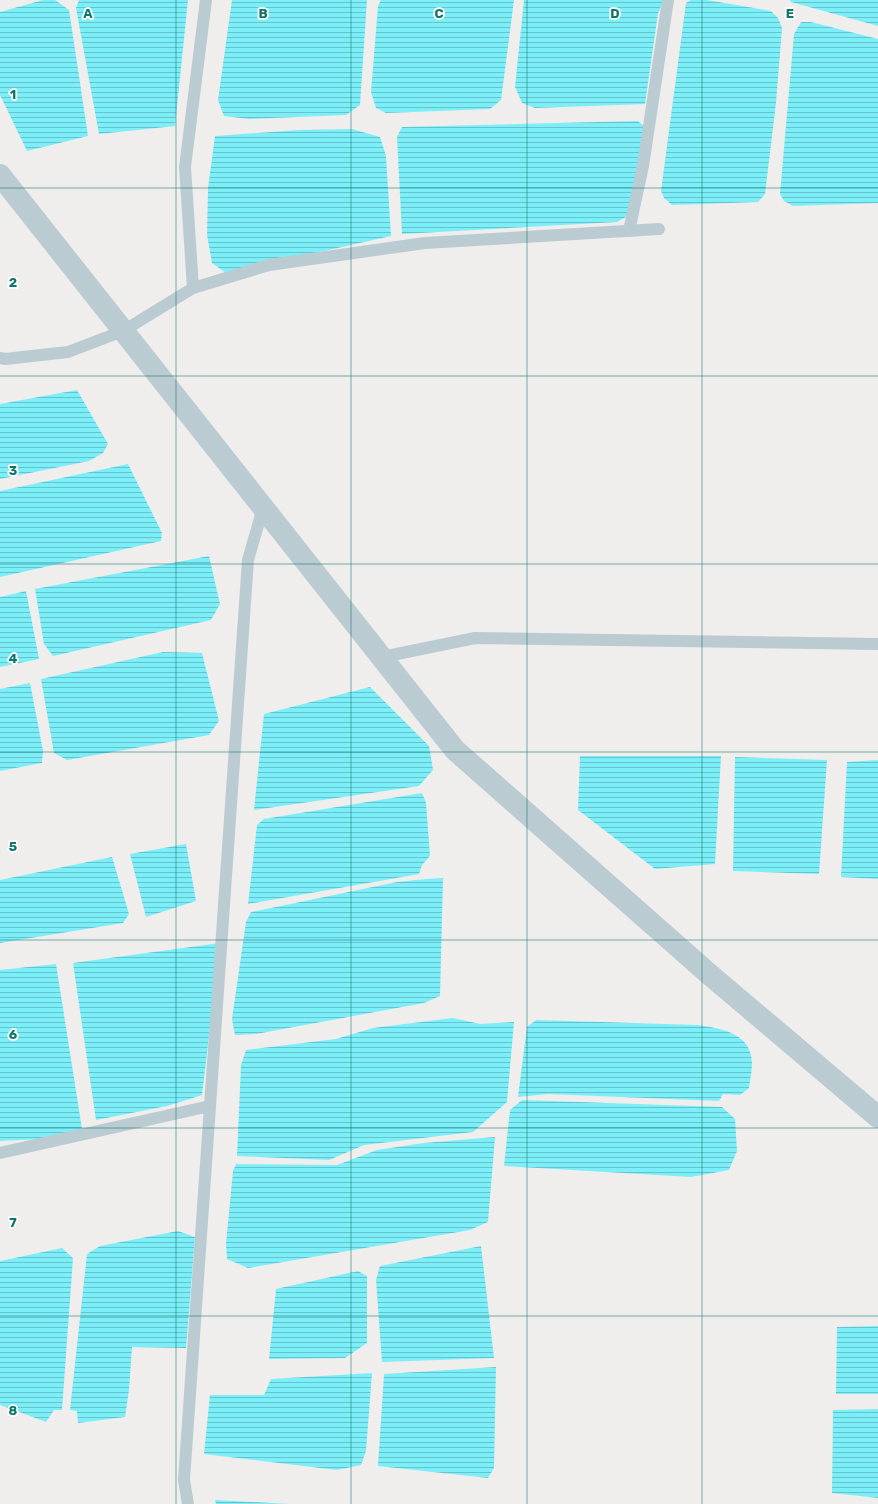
<svg xmlns="http://www.w3.org/2000/svg" width="878" height="1504" font-family="Rubik,sans-serif">
	<defs>
		<pattern id="water-rules" width="6" height="5" patternUnits="userSpaceOnUse"><rect width="6" height="5" fill="#7ceef7"/><path d="M0 2.5h6" fill="none" stroke="#67c3cb"/></pattern>
	</defs>
	<rect width="100%" height="100%" fill="#f0eded"/>
	<g fill="url(#water-rules)">
		<path d="M43,0h12l14,10 19,126 -61,15 -27,-56v-83z"/>
		<path d="M79,0h109l-13,126 -76,8 -23,-126z"/>
		<path d="M232,0h135l-7,105 -14,10 -97,4 -25,-3 -6,-16z"/>
		<path d="M381,0h133l-13,100 -11,9 -104,4 -10,-5 -5,-16 7,-86z"/>
		<path d="M524,0h140l-6,13 -13,91 -110,4 -13,-5 -7,-16z"/>
		<path d="M691,0h16l64,11 7,7 4,10 -6,75 -11,91 -7,8 -86,3 -8,-7 -3,-7 25,-188z"/>
		<path d="M790,0h88v26l-87,-24z"/>
		<path d="M801,22h10l67,17v164l-85,3 -9,-5 -4,-7 14,-160z"/>
		<path d="M638,121l9,8 -16,85 -14,8 -215,12 -5,-97 5,-10z"/>
		<path d="M352,129l28,8 6,19 5,80 -165,37 -14,-10 -5,-28 1,-47 7,-52 84,-6z"/>
		<path d="M77,390l31,54 -5,9 -14,8 -89,18v-75z"/>
		<path d="M128,464l34,69 -1,8 -161,36v-86z"/>
		<path d="M209,556l11,48 -9,16 -158,36 -9,-12 -9,-55z"/>
		<path d="M26,591l13,68 -39,8v-70z"/>
		<path d="M163,652l39,1 17,68 -10,14 -142,25 -13,-7 -13,-74z"/>
		<path d="M30,683l13,68 -1,12 -42,8v-82z"/>
		<path d="M370,687l59,59 4,24 -14,16 -165,24 10,-96z"/>
		<path d="M580,756h141l-6,108 -60,5 -77,-59z"/>
		<path d="M735,757l92,3 -8,114 -86,-3z"/>
		<path d="M878,760v119l-37,-2 6,-115z"/>
		<path d="M422,793l4,10 4,53 -8,9 -3,9 -171,30 9,-79 7,-6z"/>
		<path d="M186,844l10,57 -50,16 -16,-63z"/>
		<path d="M112,857l17,57 -6,9 -123,20v-63z"/>
		<path d="M443,878l-3,118 -16,7 -168,31 -21,1 -3,-16 14,-97 5,-10 146,-30 29,-3z"/>
		<path d="M220,943l-18,152 -35,11 -71,14 -23,-157z"/>
		<path d="M56,964l26,165 -41,10 -41,2v-171z"/>
		<path d="M453,1018l27,6 34,-2 -7,80 -34,30 -109,13 -35,15 -92,-4 4,-91 5,-15 90,-11 37,-11z"/>
		<path d="M536,1020l162,5c23,4 53,7 54,38 0,8 -2,17 -3,25l-9,7 -17,-1 -4,7 -171,-7 -30,3 9,-70z"/>
		<path d="M522,1100l200,7 13,12 2,32 -8,19 -38,7 -187,-11 6,-56z"/>
		<path d="M495,1137l-7,85 -18,8 -222,38 -21,-9 -1,-15 7,-73 3,-7 101,1 40,-15 47,-7z"/>
		<path d="M178,1231l17,6 -9,111 -54,-1 -3,43 -4,27 -47,6 -1,-12 -7,-1 17,-156 13,-8z"/>
		<path d="M481,1246l13,112 -112,4 -6,-82 4,-14z"/>
		<path d="M62,1248l11,10 -11,152h-8l-8,12 -46,-17v-144z"/>
		<path d="M358,1271l9,5v67l-22,15 -76,1 7,-70z"/>
		<path d="M878,1326v68h-42l1,-67z"/>
		<path d="M496,1367l-2,101 -6,10 -110,-12 6,-92z"/>
		<path d="M372,1373l-6,78 -5,14 -24,5 -133,-16 6,-59h54l7,-16z"/>
		<path d="M878,1409v89l-46,-5 1,-83z"/>
		<path d="M215,1500l75,4h-74z"/>
	</g>
	<g fill="none" stroke-linecap="round" stroke-linejoin="round">
		<g stroke="#bbcbd2" stroke-width="12">
			<path d="M629,231l14,-65 25,-166"/>
			<path d="M193,288l-8,-121 21,-167"/>
			<path d="M0,358l5,1 63,-7 55,-21 70,-43 76,-23 156,-22 234,-14"/>
			<path d="M382,657l93,-19 403,6"/>
			<path d="M0,1153l210,-47"/>
			<path d="M188,1504l-4,-24 64,-920 15,-52"/>
		</g>
		<path stroke="#bbcbd2" stroke-width="22" d="M0,175l455,575 254,224 169,143"/>
	</g>
	<path fill="none" stroke="#0f766e" stroke-width="1" stroke-opacity="0.55" d="M176,0v1504M351,0v1504M527,0v1504M702,0v1504M0,188h878M0,376h878M0,564h878M0,752h878M0,940h878M0,1128h878M0,1316h878"/>
	<g font-size="13" text-anchor="middle" font-weight="bold" fill="#0f766e" stroke="#fff" stroke-width="3.5" stroke-linejoin="round" paint-order="stroke">
		<text x="88" y="18">A</text>
		<text x="263" y="18">B</text>
		<text x="439" y="18">C</text>
		<text x="615" y="18">D</text>
		<text x="790" y="18">E</text>
		<text x="13" y="99">1</text>
		<text x="13" y="287">2</text>
		<text x="13" y="475">3</text>
		<text x="13" y="663">4</text>
		<text x="13" y="851">5</text>
		<text x="13" y="1039">6</text>
		<text x="13" y="1227">7</text>
		<text x="13" y="1415">8</text>
	</g>
</svg>
